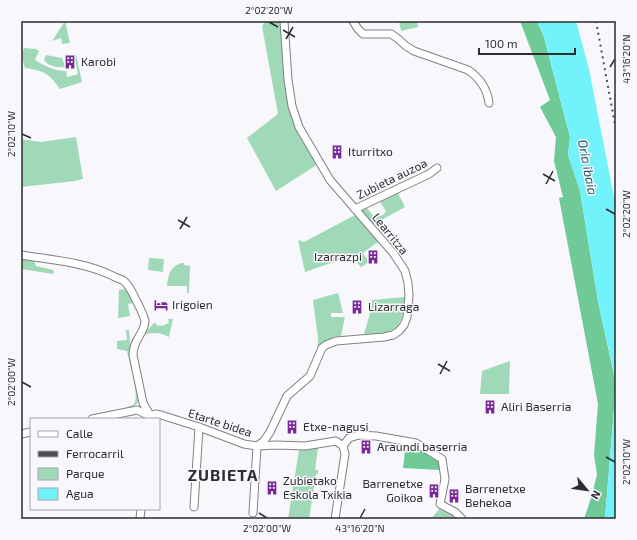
<svg xmlns="http://www.w3.org/2000/svg" width="637" height="540" font-family="'Exo 2',sans-serif">
	<rect width="100%" height="100%" fill="#f7f7fc"/>
	<g fill="#a0d9b7">
		<path d="M65,21l5,22 -8,1 -1,-6 -9,3z"/>
		<path d="M266,21h15c1,30 3,82 16,109 5,12 14,23 21,34l-42,27 -29,-53 31,-24 -16,-88z"/>
		<path d="M399,21h18l1,6 -17,4z"/>
		<path d="M24,48l12,1 3,2 -4,9c10,6 19,11 31,11l1,6 11,-3 -4,-19 2,-1 6,28 -22,7c-11,-16 -16,-18 -35,-21 -2,-7 -4,-13 -1,-20z"/>
		<path d="M46,55l16,3 3,9c-8,1 -17,-1 -21,-7z"/>
		<path d="M76,137l7,42 -8,2 -54,6v-48l20,3z"/>
		<path d="M397,191l8,16 -31,17 -13,-14 5,-3 9,11 8,-3 3,-4 -8,-12z"/>
		<path d="M357,214l22,27 -16,12 6,9 -8,5 -10,-11 -46,16 -7,-32 6,2z"/>
		<path d="M21,258l13,2 2,6 17,4 1,2 -1,2 -32,-5z"/>
		<path d="M149,258l15,1 -1,13 -15,-2z"/>
		<path d="M182,263h2v2l6,1 -1,27h-2v-7h-20c1,-11 3,-20 15,-23z"/>
		<path d="M126,289l7,14 -5,1 2,12 -12,2 1,-28z"/>
		<path d="M338,293l5,20h-12v4h14l-4,19 -10,1 3,1 -12,6 -5,6 1,-12 -5,-38z"/>
		<path d="M405,297c-2,32 -9,36 -40,39l-1,-2 7,-24 1,-10z"/>
		<path d="M168,319h5l-4,18c-9,-5 -16,-5 -26,-2l12,-13 2,4 3,-1 1,1 8,-3z"/>
		<path d="M126,330h3l2,25 8,45c-2,5 -8,9 -14,7 3,0 6,-1 9,-3 6,-8 -5,-43 -7,-53l-10,-2v-8l10,-1z"/>
		<path d="M510,361l-1,33h-29l2,-23z"/>
		<path d="M318,448l-3,22h3v4h-2l-7,45h-21l11,-69z"/>
		<path d="M439,509l20,9 1,1h-29z"/>
	</g>
	<g fill="#6fca98">
		<path d="M520,21h17l7,16 26,100 -2,18 12,36 18,110 18,83 -11,135h-21l7,-21 6,-23 -3,-20 4,-51 -39,-206 4,-1 -9,-36 2,-24 -16,-30 10,-7z"/>
		<path d="M406,443l13,2 19,13 2,12 -37,-2z"/>
	</g>
	<g fill="#72f3fc">
		<path d="M537,21h39l13,48 27,138v175l-18,-81 -18,-110 -12,-36 2,-18 -26,-100z"/>
		<path d="M616,387v132h-11z"/>
	</g>
	<g fill="none" stroke-linecap="round" stroke-linejoin="round">
		<g stroke="#808084" stroke-width="9">
			<g id="street">
				<path d="M353,21l5,8 5,5h28l6,4 9,8 8,5 54,19c12,8 19,18 21,33"/>
				<path d="M355,209l74,-35 8,-6"/>
				<path d="M21,255c31,5 63,7 92,21 3,2 8,3 11,5 7,6 10,16 14,23 3,6 6,12 7,17 0,12 -12,18 -12,34l10,48 7,12"/>
				<path d="M92,419l45,-9 13,6 5,-2 6,1 38,12 45,17 13,2 20,-1 28,1 31,-5 7,5"/>
				<path d="M21,434l10,-2"/>
				<path d="M343,446l6,-8 10,-3 17,1 40,7 26,16 3,20 -5,25 15,8 7,7"/>
				<path d="M194,507l5,-80"/>
				<path d="M253,513l4,-67 7,-5 6,-9 17,-36 23,-20 12,-28 4,-3 10,-4 48,-4 9,-2 6,-4 5,-6 3,-8 2,-21 -1,-13 -3,-12 -11,-17 -64,-74 -31,-53 -7,-21 -4,-26 -4,-59"/>
				<path d="M140,519l1,-10"/>
				<path d="M335,519l10,-65 -2,-8"/>
			</g>
		</g>
		<use href="#street" stroke="#fff" stroke-width="7"/>
		<path stroke="#4d4e50" stroke-width="2" stroke-dasharray="2 4" stroke-linecap="butt" d="M596,21l20,109"/>
	</g>
	<path fill="none" stroke="#2c2d2e" stroke-width="1.5" d="M269,22l9,5M283,30l12,7M286,39l7,-12M610,67l5,-8M22,134l9,4M543,174l12,7M546,184l7,-13M606,209l9,5M178,220l12,7M180,229l7,-12M438,364l12,7M440,374l7,-13M22,382l9,5M606,457l9,5M259,513l8,5M360,518l5,-9"/>
	<defs>
		<g id="building-bare" transform="scale(1.08)"><path d="M-4-6H4V6H1V3H-1V6H-4ZM-2.5-4.3h1.7v1.8h-1.7ZM.8-4.3h1.7v1.8H.8ZM-2.5-1h1.7V.8h-1.7ZM.8-1h1.7V.8H.8Z" fill="#7a2898" stroke="#f7f7fc" stroke-width="2.5" paint-order="stroke"/></g>
		<g id="hotel-bare" transform="scale(1.08)"><path d="M-6-4.5h1.5V1H6V5H4.5V3h-9V5H-6ZM-4 0a1.8 1.8 0 1 1 3.6 0ZM.5 0V-2.5h3Q6-2.5 6 0Z" fill="#7a2898" stroke="#f7f7fc" stroke-width="2.5" paint-order="stroke"/></g>
	</defs>
	<g fill-rule="evenodd">
		<use href="#building-bare" x="70" y="62"/>
		<use href="#building-bare" x="337" y="152"/>
		<use href="#building-bare" x="373" y="257"/>
		<use href="#hotel-bare" x="161" y="305"/>
		<use href="#building-bare" x="357" y="307"/>
		<use href="#building-bare" x="490" y="407"/>
		<use href="#building-bare" x="292" y="427"/>
		<use href="#building-bare" x="366" y="447"/>
		<use href="#building-bare" x="272" y="488"/>
		<use href="#building-bare" x="434" y="491"/>
		<use href="#building-bare" x="454" y="496"/>
	</g>
	<g text-anchor="middle" stroke-width="3" stroke-linejoin="round" paint-order="stroke">
		<g font-size="12" fill="#2c2d2e" stroke="#f7f7fc" text-anchor="start">
			<text x="81" y="66">Karobi</text>
			<text x="348" y="156">Iturritxo</text>
			<text x="362" y="261" text-anchor="end">Izarrazpi</text>
			<text x="172" y="309">Irigoien</text>
			<text x="368" y="311">Lizarraga</text>
			<text x="501" y="411">Aliri Baserria</text>
			<text x="303" y="431">Etxe-nagusi</text>
			<text x="377" y="451">Araundi baserria</text>
			<text x="283" y="485">Zubietako<tspan x="283" dy="14">Eskola Txikia</tspan></text>
			<text x="423" y="488" text-anchor="end">Barrenetxe<tspan x="423" dy="14">Goikoa</tspan></text>
			<text x="465" y="493">Barrenetxe<tspan x="465" dy="14">Behekoa</tspan></text>
		</g>
		<g font-size="12" fill="#2c2d2e" stroke="#f7f7fc">
			<text transform="translate(392 179) rotate(-26)" y="4">Zubieta auzoa</text>
			<text transform="translate(390 234) rotate(51)" y="4">Learritza</text>
			<text transform="translate(220 423) rotate(18)" y="4">Etarte bidea</text>
		</g>
		<g font-size="13" font-style="italic" fill="#21595c" stroke="#f7f7fc">
			<text transform="translate(588 167) rotate(79)" y="5">Oria ibaia</text>
		</g>
		<g font-size="16" font-weight="bold" letter-spacing="1" fill="#2c2d2e" stroke="#f7f7fc">
			<text x="223" y="481">ZUBIETA</text>
		</g>
	</g>
	<rect width="637" height="540" fill="none" stroke="#f7f7fc" stroke-width="44"/>
	<rect x="30" y="418" width="130" height="92" fill="#f7f7fc" stroke="#a6a6aa"/>
	<rect x="38" y="431" width="20" height="6" fill="#ffffff" stroke="#a6a6aa"/>
	<text x="66" y="438" font-size="12" fill="#2c2d2e">Calle</text>
	<rect x="38" y="451" width="20" height="6" fill="#4d4e50" stroke="#a6a6aa"/>
	<text x="66" y="458" font-size="12" fill="#2c2d2e">Ferrocarril</text>
	<rect x="38" y="468" width="20" height="12" fill="#a0d9b7" stroke="#a6a6aa"/>
	<text x="66" y="478" font-size="12" fill="#2c2d2e">Parque</text>
	<rect x="38" y="488" width="20" height="12" fill="#72f3fc" stroke="#a6a6aa"/>
	<text x="66" y="498" font-size="12" fill="#2c2d2e">Agua</text>
	<g transform="translate(587 490) rotate(119)" stroke="#f7f7fc" stroke-width="3" paint-order="stroke">
	<path d="M0-3L7 15L0 10L-7 15Z" fill="#2c2d2e"/>
	<text y="-6" font-size="11" font-weight="bold" text-anchor="middle" fill="#2c2d2e">N</text>
	</g>
	<path d="M479 48v6h96v-6" fill="none" stroke="#2c2d2e" stroke-width="2"/>
	<text x="485" y="48" font-size="12" fill="#2c2d2e" stroke="#f7f7fc" stroke-width="3" paint-order="stroke">100 m</text>
	<rect x="22" y="22" width="593" height="496" fill="none" stroke="#2c2d2e" stroke-width="1.5"/>
	<g font-size="10" text-anchor="middle" fill="#2c2d2e">
		<text x="269" y="14">2°02'20"W</text>
		<text transform="translate(626 59) rotate(-90)" y="4">43°16'20"N</text>
		<text transform="translate(11 134) rotate(-90)" y="4">2°02'10"W</text>
		<text transform="translate(626 214) rotate(-90)" y="4">2°02'20"W</text>
		<text transform="translate(11 382) rotate(-90)" y="4">2°02'00"W</text>
		<text transform="translate(626 462) rotate(-90)" y="4">2°02'10"W</text>
		<text x="267" y="532">2°02'00"W</text>
		<text x="360" y="532">43°16'20"N</text>
	</g>
</svg>
